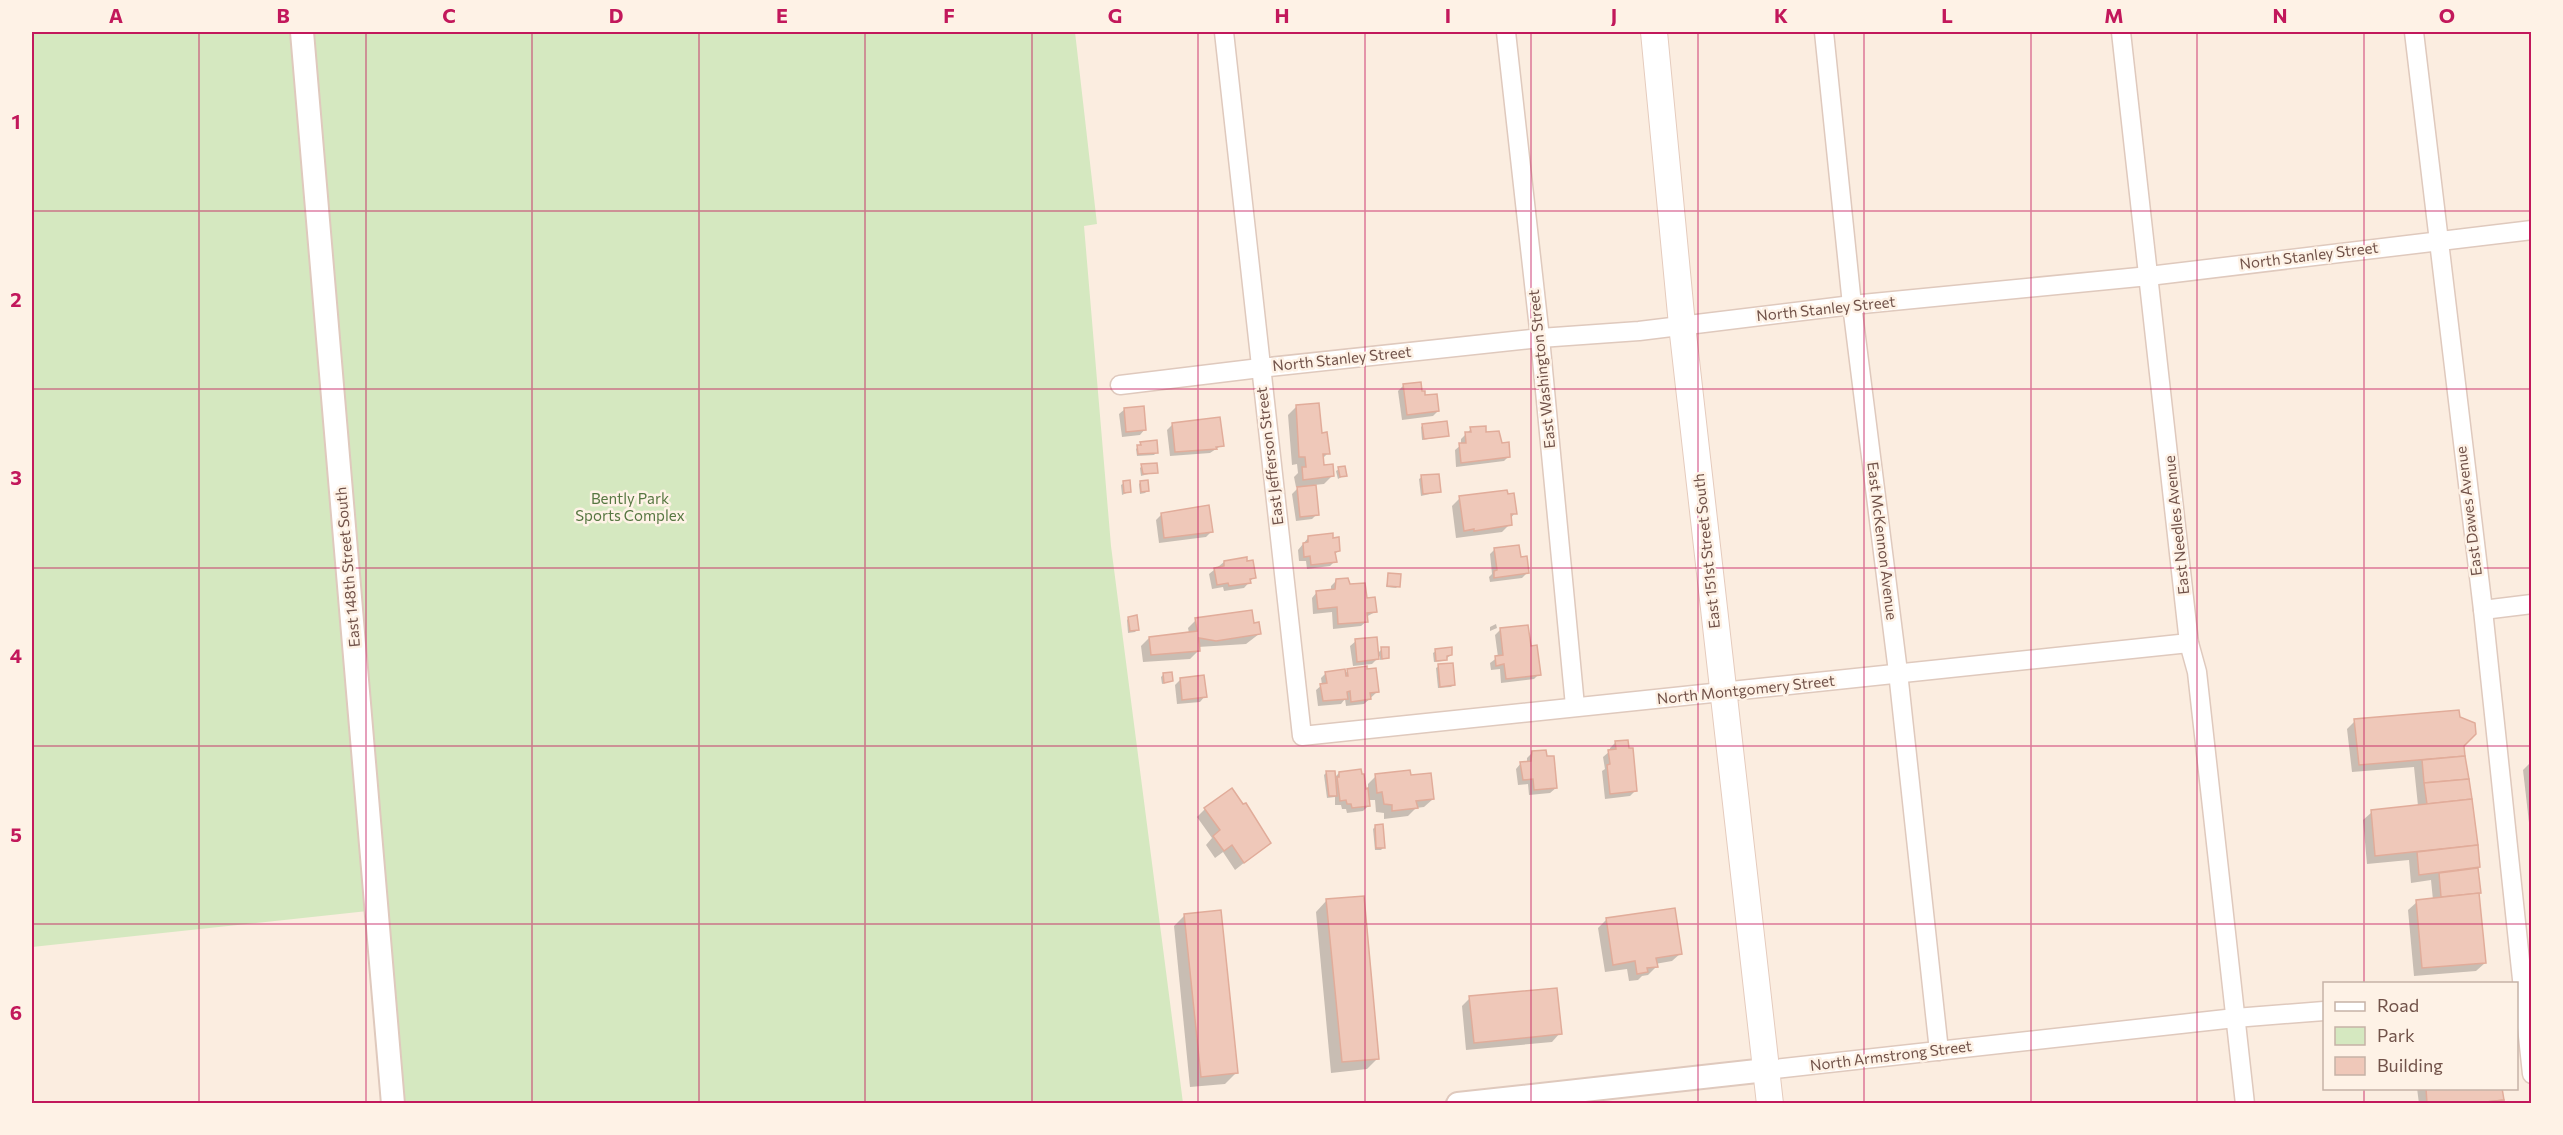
<svg xmlns="http://www.w3.org/2000/svg" width="2563" height="1135" font-family="Commissioner,sans-serif">
	<rect width="100%" height="100%" fill="#fbede0"/>
	<path fill="#d5e8c0" d="M32,32h1043l22,192 -13,2 27,320 72,557h-790l-16,-193 -345,37z"/>
	<g fill="#0003">
		<path d="M1404,385l17,8 17,18 -5,5 -31,4 -4,-29z"/>
		<path d="M1296,407l25,27 7,19 -6,6 1,8 9,9 -8,8 -10,1 3,29 -5,5 -16,2 -4,-27 7,-7h-3l-2,-10 4,-4 -1,-9 -5,1 -4,-50z"/>
		<path d="M1125,409l20,20 -5,6 -18,2 -3,-23z"/>
		<path d="M1173,424l49,21 -12,8 -40,3 -3,-26z"/>
		<path d="M1423,425l24,11 -25,4 -1,-13z"/>
		<path d="M1471,429l14,5 16,10 8,12 -5,5 -48,6 -1,-17 6,-5v-6z"/>
		<path d="M1141,444l16,8 -3,3 -17,1 -1,-7z"/>
		<path d="M1142,466l14,6 -15,4 -1,-8z"/>
		<path d="M1339,469l6,6 -7,4 -2,-8z"/>
		<path d="M1422,477l17,15 -18,4 -2,-17z"/>
		<path d="M1141,482l7,8 -3,3 -5,1 -1,-10z"/>
		<path d="M1124,483l5,9 -7,3 -1,-10z"/>
		<path d="M1460,498l55,15 -5,6v5l-8,8 -46,6 -4,-32z"/>
		<path d="M1161,515l50,17 -5,5 -47,6 -3,-23z"/>
		<path d="M1308,538l31,12 -5,5 1,6 -5,5 -23,3 -1,-8h-7l-1,-11z"/>
		<path d="M1495,549l32,24 -5,5 -32,4 -1,-5 3,-3 -2,-20z"/>
		<path d="M1224,562l30,15 -10,11 -20,3 -1,-4 -11,2 -3,-15z"/>
		<path d="M1389,575l9,11 -2,2 -10,-1z"/>
		<path d="M1337,580l12,5 26,27 -9,5 1,4 -6,5 -28,3 -1,-17 -19,2 -1,-16 5,-6 14,-1v-5z"/>
		<path d="M1129,618l8,12 -2,2 -7,1 -1,-13z"/>
		<path d="M1196,620l57,4 6,10 -13,10 -48,3 1,3 -9,9 -47,3 -2,-16 8,-8 40,-5 -1,-5z"/>
		<path d="M1496,624l1,4 -7,3v-4z"/>
		<path d="M1500,630l30,17 9,27 -5,5 -33,4 -1,-14 -9,1 -1,-7 8,-6 -3,-22z"/>
		<path d="M1356,641l21,13 5,-5 6,9 -8,2v-4l-8,8 -19,2 -3,-20z"/>
		<path d="M1436,651l15,4 -8,6 -9,1 -1,-9z"/>
		<path d="M1439,666l14,19 -2,2 -13,1 -2,-20z"/>
		<path d="M1348,671l29,21 -13,12 -18,2 -1,-7 -4,5 -23,2 -2,-16 6,-5 -1,-7 5,-5 18,1z"/>
		<path d="M1163,675l9,6 -10,3 -1,-7z"/>
		<path d="M1180,680l25,16 -5,6 -23,2 -2,-19z"/>
		<path d="M2355,721l108,25 16,121 -2,2 8,94 -9,8 -62,5 -6,-66 9,-8 16,-2 -2,-20 -20,3 -2,-23 -42,4 -4,-44 9,-8 46,-6 -4,-39 -62,5 -5,-43z"/>
		<path d="M1615,743l20,48 -5,5 -25,3 -3,-28 3,-2 -2,-12 7,-6v-3z"/>
		<path d="M1533,752l23,36 -6,5 -21,2 -1,-11 -10,1 -2,-16 5,-6h6v-5z"/>
		<path d="M2531,762h1v87l-9,-79z"/>
		<path d="M1326,773l8,5 5,-5 26,17h3v-6l8,-8 34,1 23,22 -9,8 -8,1 -8,8 -24,3v-6l-8,-1 -1,-12h-7l1,5 -6,6 -16,2 -1,-4h-4l-1,-4h-6v-8l-8,1 -3,-23z"/>
		<path d="M1205,809l64,34 -34,27 -12,-18 -8,6 -9,-13 6,-7 -15,-21z"/>
		<path d="M1376,826l7,22 -2,2h-6l-2,-21z"/>
		<path d="M1327,900l51,158 -11,11 -36,4 -15,-161z"/>
		<path d="M1185,915l51,158 -11,11 -35,3 -16,-161z"/>
		<path d="M1606,920l75,33 -9,8 -17,3 1,3 -8,8 -6,1 -4,4 -9,1 -2,-12 -22,3 -7,-44z"/>
		<path d="M1470,998l90,35 -8,9 -86,8 -4,-44z"/>
		<path d="M2417,1088h84l1,16h-83z"/>
	</g>
	<g fill="#efc8b9" stroke="#e1ac9a" stroke-width="1.5">
		<path d="M1421,382l1,9h3v4l12,-1 2,17 -32,4 -4,-31z"/>
		<path d="M1319,403l3,30 5,-1 3,22h-7l1,11 9,-1 1,12 -31,4 -1,-13h4l-1,-10h-6l-3,-52z"/>
		<path d="M1144,406l2,24 -20,2 -2,-24z"/>
		<path d="M1220,417l4,29 -8,1 1,2 -42,3 -3,-29z"/>
		<path d="M1447,421l2,15 -25,3 -2,-15z"/>
		<path d="M1486,426v6l13,-1 3,12 7,-1 1,15 -49,6 -2,-20h7l-1,-11h6l-1,-5z"/>
		<path d="M1157,440l1,13 -20,1 -1,-9h4l-1,-3z"/>
		<path d="M1157,463l1,10 -15,1 -2,-10z"/>
		<path d="M1345,466l2,10 -7,1 -2,-10z"/>
		<path d="M1439,474l2,18 -18,2 -2,-19z"/>
		<path d="M1130,480l1,12 -7,1 -1,-12z"/>
		<path d="M1148,480l1,11 -8,1 -1,-11z"/>
		<path d="M1316,485l3,30 -19,2 -3,-30z"/>
		<path d="M1507,490l1,4 6,-1 3,21h-6l1,11 -38,6v-2l-10,2 -5,-35z"/>
		<path d="M1209,505l4,27 -49,6 -3,-25z"/>
		<path d="M1333,533v5l6,-1 1,14 -5,1 2,10 -26,3 -1,-9 -6,1 -1,-14 5,-1v-6z"/>
		<path d="M1519,545l2,12 6,-1 2,17 -35,5v-7l3,-1 -3,-22z"/>
		<path d="M1247,557v4l6,-1 3,18 -6,1 1,4 -22,3 -1,-3 -11,2 -3,-17 10,-2v-5z"/>
		<path d="M1388,573l13,1 -1,13 -13,-1z"/>
		<path d="M1348,578l2,6 15,-1 2,15 8,-1 2,15 -10,1 1,9 -30,2 -1,-17 -19,2 -2,-18 19,-2 1,-10z"/>
		<path d="M1252,610l2,13 5,-1 2,12 -45,7 -17,-3 1,13 -49,4 -2,-18 48,-6 -2,-13z"/>
		<path d="M1137,615l2,15 -9,1 -2,-14z"/>
		<path d="M1528,625l3,21 6,-1 4,30 -35,4 -2,-15 -8,2 -1,-10 8,-1 -3,-27z"/>
		<path d="M1377,637l2,22 -22,3 -2,-23z"/>
		<path d="M1381,647h8v11l-7,1z"/>
		<path d="M1452,647v8l-5,1v4l-11,1 -1,-12z"/>
		<path d="M1453,663l2,22 -15,2 -2,-23z"/>
		<path d="M1367,666v3l9,-1 3,24 -9,1 1,6 -20,3 -1,-11 -3,1 1,7 -25,2 -3,-17 7,-1 -2,-11 20,-3 1,7h2l-1,-7z"/>
		<path d="M1172,672l1,9 -9,2 -1,-10z"/>
		<path d="M1204,675l3,22 -25,3 -2,-22z"/>
		<path d="M2459,710l1,7 15,6 1,11 -12,12 1,10 -106,9 -5,-46z"/>
		<path d="M1628,740l1,8h4l4,43 -27,3 -3,-29 3,-1 -2,-14 8,-1 -1,-8z"/>
		<path d="M1546,750l1,6h7l3,32 -23,2 -1,-11 -10,1 -3,-18 11,-1 1,-10z"/>
		<path d="M2465,756l4,23 -45,4 -2,-23z"/>
		<path d="M1361,769l1,5h2l2,15 2,-1 2,18 -18,2 -1,-4h-4l-1,-4 -6,1 -3,-24h2v-5z"/>
		<path d="M1410,770l1,5 20,-2 3,26 -18,2 2,7 -26,3v-6l-8,-1 -2,-12 -5,1 -2,-19z"/>
		<path d="M1326,771h9l2,25h-8z"/>
		<path d="M2469,779l3,20 -45,5 -3,-21z"/>
		<path d="M1232,788l11,16 3,-1 25,40 -27,20 -12,-18 -8,6 -11,-15 7,-6 -16,-22z"/>
		<path d="M2472,799l6,46 -103,11 -4,-46z"/>
		<path d="M1383,824l2,24h-9l-1,-23z"/>
		<path d="M2478,845l2,22 -61,8 -2,-23z"/>
		<path d="M2478,868l3,25 -40,4 -2,-24z"/>
		<path d="M2479,893l7,70 -64,5 -6,-68z"/>
		<path d="M1364,896l15,163 -37,3 -16,-163z"/>
		<path d="M1675,908l7,46 -26,4 2,9 -11,1 1,4 -11,2 -2,-13 -22,4 -7,-47z"/>
		<path d="M1221,910l17,163 -37,4 -17,-163z"/>
		<path d="M1557,988l5,46 -88,9 -5,-47z"/>
		<path d="M2426,1088h76l2,12 -37,4h-40z"/>
		<path d="M2504,1100v4h-37z"/>
	</g>
	<g fill="none" stroke-linecap="round" stroke-linejoin="round">
		<g stroke="#dfc9bd" stroke-width="21">
			<g id="minor">
				<path d="M1224,32l78,704 887,-93"/>
				<path d="M1506,32l34,306 35,368"/>
				<path d="M1824,32l28,273 46,367 41,379"/>
				<path d="M2121,32l68,611 8,29 48,432"/>
				<path d="M2414,32l69,578 49,464"/>
				<path d="M1120,385l140,-17 280,-30 99,-7 213,-26 297,-29 383,-46"/>
				<path d="M2483,610l49,-6"/>
				<path d="M1766,1070l469,-52 89,-7"/>
			</g>
		</g>
		<g stroke="#dfc9bd" stroke-width="26">
			<g id="tertiary">
				<path d="M302,32l91,1072"/>
				<path d="M1458,1104l308,-34"/>
			</g>
		</g>
		<g stroke="#e5cbbd" stroke-width="28">
			<path id="secondary" d="M1654,32l28,293 88,779"/>
		</g>
		<use href="#minor" stroke="#fff" stroke-width="18"/>
		<use href="#tertiary" stroke="#fff" stroke-width="22"/>
		<use href="#secondary" stroke="#fff" stroke-width="26"/>
	</g>
	<path fill="none" stroke="#c2185b" stroke-width="1.5" stroke-opacity="0.55" d="M199,32v1072M366,32v1072M532,32v1072M699,32v1072M865,32v1072M1032,32v1072M1198,32v1072M1365,32v1072M1531,32v1072M1698,32v1072M1864,32v1072M2031,32v1072M2197,32v1072M2364,32v952M32,211h2500M32,389h2500M32,568h2500M32,746h2500M32,924h2500M2364,1088v16"/>
	<g text-anchor="middle" stroke-width="5" stroke-linejoin="round" paint-order="stroke">
		<g font-size="15" fill="#715249" stroke="#fef2e6">
			<text transform="translate(2309 256) rotate(-7)" y="5">North Stanley Street</text>
			<text transform="translate(1826 309) rotate(-6)" y="5">North Stanley Street</text>
			<text transform="translate(1342 359) rotate(-6)" y="5">North Stanley Street</text>
			<text transform="translate(1542 369) rotate(-96)" y="5">East Washington Street</text>
			<text transform="translate(1270 456) rotate(-97)" y="5">East Jefferson Street</text>
			<text transform="translate(2469 511) rotate(-97)" y="5">East Dawes Avenue</text>
			<text transform="translate(2177 525) rotate(-96)" y="5">East Needles Avenue</text>
			<text transform="translate(1882 541) rotate(83)" y="5">East McKennon Avenue</text>
			<text transform="translate(1707 551) rotate(-96)" y="5">East 151st Street South</text>
			<text transform="translate(348 567) rotate(-95)" y="5">East 148th Street South</text>
			<text transform="translate(1746 690) rotate(-6)" y="5">North Montgomery Street</text>
			<text transform="translate(1891 1056) rotate(-7)" y="5">North Armstrong Street</text>
		</g>
		<g font-size="15" fill="#577742" stroke="#fef2e6">
			<text x="630" y="504">Bently Park<tspan x="630" dy="17">Sports Complex</tspan></text>
		</g>
	</g>
	<rect width="2563" height="1135" fill="none" stroke="#fef2e6" stroke-width="66"/>
	<rect x="2323" y="982" width="195" height="108" fill="#fef2e6" stroke="#c6b2a7" stroke-width="1.5"/>
	<rect x="2335" y="1002" width="30" height="9" fill="#ffffff" stroke="#c6b2a7" stroke-width="1.5"/>
	<text x="2377" y="1012" font-size="18" fill="#715249">Road</text>
	<rect x="2335" y="1027" width="30" height="18" fill="#d5e8c0" stroke="#c6b2a7" stroke-width="1.5"/>
	<text x="2377" y="1042" font-size="18" fill="#715249">Park</text>
	<rect x="2335" y="1057" width="30" height="18" fill="#efc8b9" stroke="#c6b2a7" stroke-width="1.5"/>
	<text x="2377" y="1072" font-size="18" fill="#715249">Building</text>
	<rect x="33" y="33" width="2497" height="1069" fill="none" stroke="#c2185b" stroke-width="2"/>
	<g font-size="20" text-anchor="middle" font-weight="bold" fill="#c2185b">
		<text x="116" y="23">A</text>
		<text x="283" y="23">B</text>
		<text x="449" y="23">C</text>
		<text x="616" y="23">D</text>
		<text x="782" y="23">E</text>
		<text x="949" y="23">F</text>
		<text x="1115" y="23">G</text>
		<text x="1282" y="23">H</text>
		<text x="1448" y="23">I</text>
		<text x="1614" y="23">J</text>
		<text x="1781" y="23">K</text>
		<text x="1947" y="23">L</text>
		<text x="2114" y="23">M</text>
		<text x="2280" y="23">N</text>
		<text x="2447" y="23">O</text>
		<text x="16" y="129">1</text>
		<text x="16" y="307">2</text>
		<text x="16" y="485">3</text>
		<text x="16" y="663">4</text>
		<text x="16" y="842">5</text>
		<text x="16" y="1020">6</text>
	</g>
</svg>
